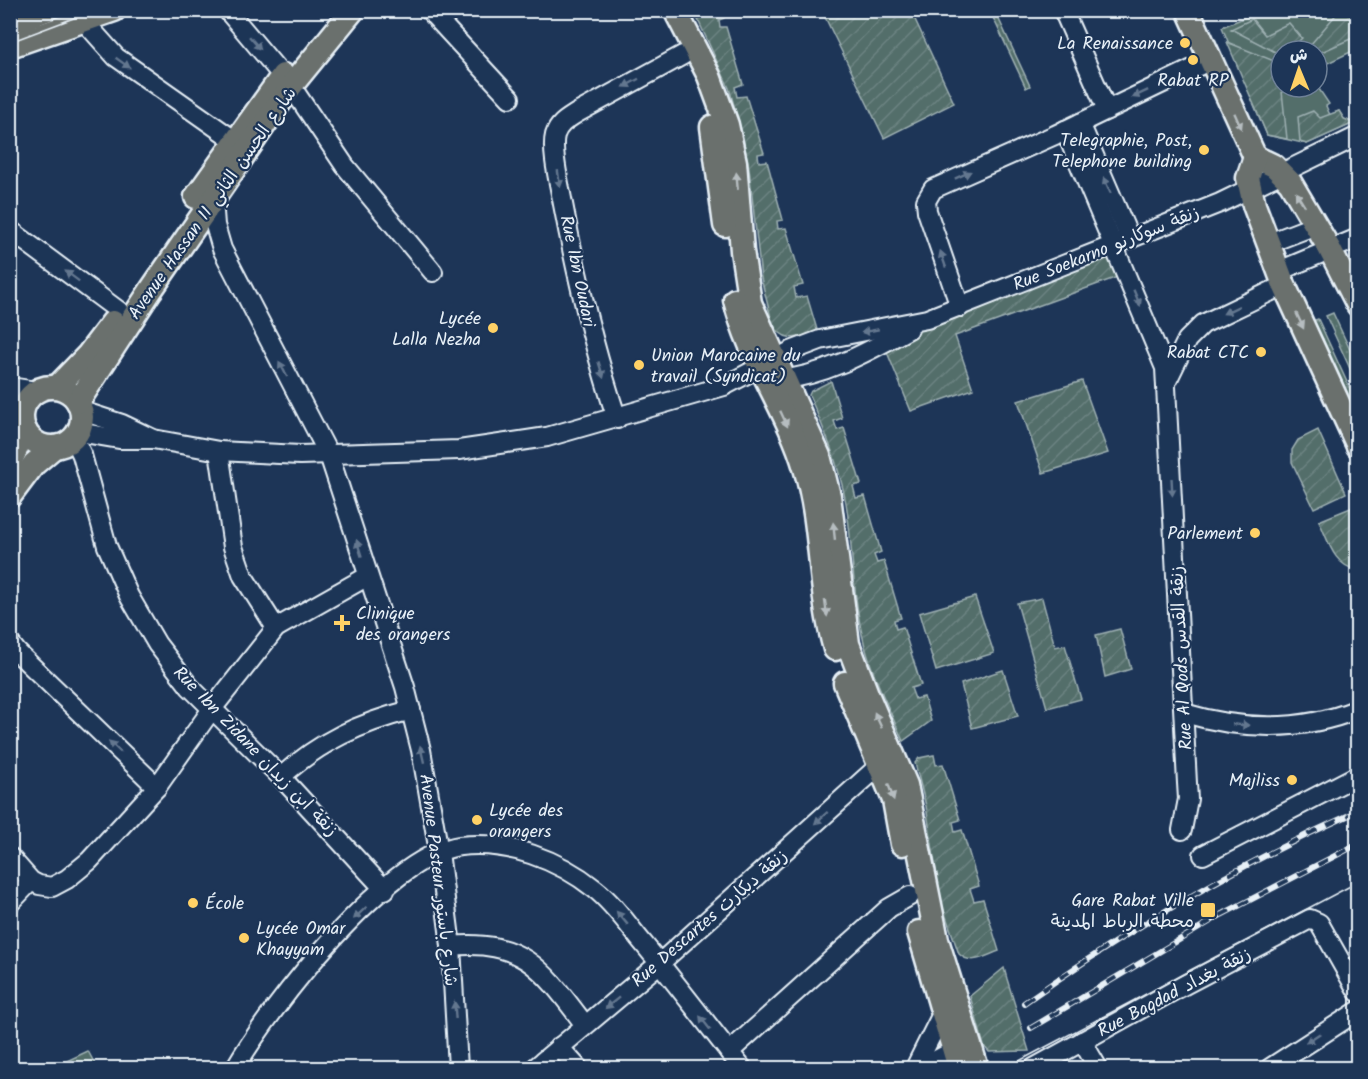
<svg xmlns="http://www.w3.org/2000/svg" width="1368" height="1079" font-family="Kalam,'Playpen Sans Arabic',sans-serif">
	<defs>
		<pattern id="grass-dots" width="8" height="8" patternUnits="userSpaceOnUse" patternTransform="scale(1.5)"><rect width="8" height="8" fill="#536e6b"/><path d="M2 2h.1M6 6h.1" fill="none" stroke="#6c8381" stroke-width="1.8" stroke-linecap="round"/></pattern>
		<pattern id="garden-furrows" width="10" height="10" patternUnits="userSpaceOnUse" patternTransform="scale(1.5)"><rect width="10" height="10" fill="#536e6b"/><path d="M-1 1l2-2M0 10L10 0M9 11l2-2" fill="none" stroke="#6c8381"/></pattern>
	</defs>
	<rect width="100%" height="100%" fill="#1d3557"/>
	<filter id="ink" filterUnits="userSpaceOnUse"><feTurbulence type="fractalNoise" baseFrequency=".0167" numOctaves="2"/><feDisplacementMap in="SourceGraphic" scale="12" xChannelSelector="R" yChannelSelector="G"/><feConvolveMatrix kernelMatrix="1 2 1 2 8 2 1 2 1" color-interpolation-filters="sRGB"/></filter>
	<g filter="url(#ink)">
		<g fill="url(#grass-dots)" stroke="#9eb0b2" stroke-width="1.5">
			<path d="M990,11h5l35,75 -4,2z"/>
			<path d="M1333,313l24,52v19l-31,-68z"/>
			<path d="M1318,319l39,85v21l-47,-103z"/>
		</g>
		<g fill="#536e6b" stroke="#9eb0b2" stroke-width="1.5">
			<path d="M1260,11h97v38l-40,19v-17h-36v36l36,-1 12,18 -3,2 4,9 9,-4 5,8 10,4 -47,21 -40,-9 -45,-108z"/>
			<path d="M88,1051l9,17h-45z"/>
		</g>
		<g fill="url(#garden-furrows)" stroke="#9eb0b2" stroke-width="1.5">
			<path d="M694,11h28l2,7 -5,2 1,7h6l17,57 -8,3 2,10 9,-1 18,57 -6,1 1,8 8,-1 16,59 -6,1 1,8 8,-1 17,57 -9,2 2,11 11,-2 11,37c-19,5 -36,11 -46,-11l-11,-44 -12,-110 -7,-35 -13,-45z"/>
			<path d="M822,11h89l43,92 -70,35z"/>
			<path d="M1339,11h10l8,25 -40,18v-3h-12z"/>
			<path d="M1252,19l13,16 24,-12 13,15 -13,13h-8v4l-50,-26z"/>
			<path d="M1227,42l52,21 8,76 -20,-4z"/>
			<path d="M1313,111l7,7 19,-7 5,8 10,4 -47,21 -7,-2 -2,-25z"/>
			<path d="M1115,249l8,26 -168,61 18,53 -62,22 -24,-59 44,-30z"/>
			<path d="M831,381l11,37 -8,3 3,9 7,-2 17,56 -8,2 3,12 9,-2 16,56 -7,3 3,8 7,-2 17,57 -7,2 2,9 7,-2 18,58 -10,3 4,11 9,-2 7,24 -28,20c-15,-35 -33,-69 -41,-107 -10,-43 -9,-88 -16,-131 -7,-38 -21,-72 -37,-108l2,-4z"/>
			<path d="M1082,381l26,72 -65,20 -25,-72z"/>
			<path d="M1318,430l28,63 -32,15 -22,-46v-12l6,-10z"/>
			<path d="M1353,507l4,8v55c-24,-5 -28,-28 -38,-49z"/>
			<path d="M975,597l19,56 -58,18 -17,-58z"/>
			<path d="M1042,598l13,49 10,-2 16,54 -34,9 -30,-105z"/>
			<path d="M1120,629l11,40 -26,8 -9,-42z"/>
			<path d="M1003,670l15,46 -46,12 -11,-44z"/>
			<path d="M934,755l2,10 7,-1 17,56 -7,2 2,10 7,-2 17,56 -9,3 4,12 9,-2 16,52c-14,5 -28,15 -40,3l-18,-52 -15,-96 -11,-43 4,-5z"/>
			<path d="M1004,968l3,11 22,72 -40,1 -5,-6 -14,-50z"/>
		</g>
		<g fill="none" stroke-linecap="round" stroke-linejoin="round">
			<g stroke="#e8f1f8" stroke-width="22">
				<g id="minor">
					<path d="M227,10l64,76 54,80 88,106"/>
					<path d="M429,10l81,88"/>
					<path d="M1063,10l44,100"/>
					<path d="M83,20l33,37 118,83"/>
					<path d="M1080,123l50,116"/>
					<path d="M1065,130l100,238 22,415 1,16 -6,31"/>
					<path d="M213,199l2,26 7,24 107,206 76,232 16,63 18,102 12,94 7,122"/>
					<path d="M10,230l109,81"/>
					<path d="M1269,243l47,-18"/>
					<path d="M1279,271l79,-33"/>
					<path d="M960,307l-33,-96 -1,-10 7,-12 122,-54 156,-75"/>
					<path d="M774,381c50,-5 92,-28 135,-52"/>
					<path d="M1166,383l21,-43 16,-16 81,-39"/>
					<path d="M10,387l26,4"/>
					<path d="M10,411l12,12"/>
					<path d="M82,411l40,13 29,14"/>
					<path d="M617,419c-24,-73 -41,-145 -55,-220 -3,-16 -11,-49 -7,-64 4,-12 13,-16 22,-22l106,-58"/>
					<path d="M78,432l41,7h34l66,12 81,4 159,-5 88,-13 177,-51 67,-35 29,-11 107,-21 293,-116 138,-67"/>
					<path d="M74,438l8,17 25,91 22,50 28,48 33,43 91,90 104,113"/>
					<path d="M219,451l14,96 10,29 33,52"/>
					<path d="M10,643l7,9 140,135"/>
					<path d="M1184,713c57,17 118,19 174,-4"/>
					<path d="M281,777c39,-36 79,-54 130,-67"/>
					<path d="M1203,855l155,-80"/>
					<path d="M10,857l21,24 8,4 13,2 15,-8 22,-18 68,-74 55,-78 64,-81 92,-52"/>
					<path d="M10,903l21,-22"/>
					<path d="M451,946c73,-7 93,25 134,79"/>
					<path d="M1082,1041l16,27"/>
					<path d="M559,1047l19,21"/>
					<path d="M729,1052l160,-144 21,-12"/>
					<path d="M235,1068c35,-61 153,-213 225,-222 47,-6 99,14 135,43 19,15 33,36 48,54 34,41 66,84 99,125"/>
					<path d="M535,1068l125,-105 220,-198"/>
					<path d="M915,1068l27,-54"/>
					<path d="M922,1068l42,-23"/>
					<path d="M1034,1068l152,-84 124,-65 9,4 39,69"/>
					<path d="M1270,1068l88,-57"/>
				</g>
			</g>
			<g stroke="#e8f1f8" stroke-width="27">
				<g id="major">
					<path d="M675,10l34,66 18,49 8,37 7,89 8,52 69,153 10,40 19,148 19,50 39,91 31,155 40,128"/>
					<path d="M1188,10l67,147 19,9 16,16 39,66 29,57"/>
					<path d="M10,24l36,-14"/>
					<path d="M10,46l104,-36"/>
					<path d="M712,127l13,98"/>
					<path d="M1255,157l-7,21 6,27 30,80 74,161"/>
					<path d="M196,197l87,-122"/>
					<path d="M735,300c14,59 53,110 70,168 18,59 13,122 30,181"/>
					<path d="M57,387l31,-32 25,-33"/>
					<circle cx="52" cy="417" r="30"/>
					<path d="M78,402l73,-112 140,-204 62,-76"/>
					<path d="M10,463l15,-33"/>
					<path d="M10,496l24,-32 20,-17"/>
					<path d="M845,683l49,117 8,44"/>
					<path d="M919,932l40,136"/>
				</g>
			</g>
			<use href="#minor" stroke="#1d3557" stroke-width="18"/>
			<use href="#major" stroke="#6a706d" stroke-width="22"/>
			<g stroke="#e8f1f8" stroke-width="1.5">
				<path d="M10,42l85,-32"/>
				<path d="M1010,1068l11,-8 337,-178"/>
			</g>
			<g stroke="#e8f1f8" stroke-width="6">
				<g id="rail">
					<path d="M1024,1003c106,-75 215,-139 334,-192"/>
					<path d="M1031,1028l190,-113 137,-71"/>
				</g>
			</g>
			<use href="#rail" stroke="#1d3557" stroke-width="4" stroke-dasharray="11" stroke-linecap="butt"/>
		</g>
		<defs><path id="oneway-solid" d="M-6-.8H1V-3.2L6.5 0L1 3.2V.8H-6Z" transform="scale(1.5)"/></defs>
		<g fill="#64778f">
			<use href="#oneway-solid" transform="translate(255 43) rotate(49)"/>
			<use href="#oneway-solid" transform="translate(123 63) rotate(35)"/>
			<use href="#oneway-solid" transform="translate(631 83) rotate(152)"/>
			<use href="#oneway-solid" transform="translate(1140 94) rotate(155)"/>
			<use href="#oneway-solid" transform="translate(963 175) rotate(-24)"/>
			<use href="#oneway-solid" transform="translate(559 179) rotate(82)"/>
			<use href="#oneway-solid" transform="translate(1107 185) rotate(-113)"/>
			<use href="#oneway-solid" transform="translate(943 259) rotate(-109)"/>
			<use href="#oneway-solid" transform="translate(72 276) rotate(-143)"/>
			<use href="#oneway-solid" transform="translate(1137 298) rotate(67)"/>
			<use href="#oneway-solid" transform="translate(1231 310) rotate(154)"/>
			<use href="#oneway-solid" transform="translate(870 331) rotate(169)"/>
			<use href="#oneway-solid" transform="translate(283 369) rotate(-118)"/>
			<use href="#oneway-solid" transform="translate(601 370) rotate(73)"/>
			<use href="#oneway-solid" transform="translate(1172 487) rotate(87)"/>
			<use href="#oneway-solid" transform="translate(359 548) rotate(-107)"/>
			<use href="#oneway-solid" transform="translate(1241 725) rotate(5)"/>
			<use href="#oneway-solid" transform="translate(115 747) rotate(-136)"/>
			<use href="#oneway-solid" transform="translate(422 754) rotate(-103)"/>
			<use href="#oneway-solid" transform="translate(821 818) rotate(138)"/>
			<use href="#oneway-solid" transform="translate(360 913) rotate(137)"/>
			<use href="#oneway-solid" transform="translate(622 918) rotate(-130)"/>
			<use href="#oneway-solid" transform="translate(612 1003) rotate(141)"/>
			<use href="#oneway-solid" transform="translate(455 1010) rotate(-94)"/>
			<use href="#oneway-solid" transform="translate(705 1023) rotate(-128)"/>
			<use href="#oneway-solid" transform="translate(1313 1038) rotate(146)"/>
		</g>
		<g fill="#b6bdc0">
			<use href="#oneway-solid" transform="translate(1238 121) rotate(66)"/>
			<use href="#oneway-solid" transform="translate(737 181) rotate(-95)"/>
			<use href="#oneway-solid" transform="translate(1300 199) rotate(-122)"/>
			<use href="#oneway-solid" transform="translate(1300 321) rotate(65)"/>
			<use href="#oneway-solid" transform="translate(784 419) rotate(65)"/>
			<use href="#oneway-solid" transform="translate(834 531) rotate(-96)"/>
			<use href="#oneway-solid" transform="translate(826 608) rotate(82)"/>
			<use href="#oneway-solid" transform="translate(878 720) rotate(-115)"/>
			<use href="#oneway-solid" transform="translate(891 792) rotate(71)"/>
		</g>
	</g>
	<g fill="#ffd166" stroke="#1d3557" stroke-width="2">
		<circle cx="1185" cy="43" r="6"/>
		<circle cx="1193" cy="60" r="6"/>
		<circle cx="1204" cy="150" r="6"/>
		<circle cx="493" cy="328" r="6"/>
		<circle cx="1261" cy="352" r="6"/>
		<circle cx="639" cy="365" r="6"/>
		<circle cx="1255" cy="533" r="6"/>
		<path d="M339 614h6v6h6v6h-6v6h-6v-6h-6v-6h6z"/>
		<circle cx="1292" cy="780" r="6"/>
		<circle cx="477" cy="820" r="6"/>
		<circle cx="193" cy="903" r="6"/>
		<rect x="1200" y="902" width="16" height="16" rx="3"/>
		<circle cx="244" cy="938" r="6"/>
	</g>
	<g text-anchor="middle" stroke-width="4.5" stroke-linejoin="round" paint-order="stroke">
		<g font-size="18" fill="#e8f1f8" stroke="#1d3557" text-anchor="end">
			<text x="1173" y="49">La Renaissance</text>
			<text x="1193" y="86" text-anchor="middle">Rabat RP</text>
			<text x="1192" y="146">Telegraphie, Post,<tspan x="1192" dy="21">Telephone building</tspan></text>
			<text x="481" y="324">Lycée<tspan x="481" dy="21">Lalla Nezha</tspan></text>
			<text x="1249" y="358">Rabat CTC</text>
			<text x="651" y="361" text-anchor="start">Union Marocaine du<tspan x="651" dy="21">travail (Syndicat)</tspan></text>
			<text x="1243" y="539">Parlement</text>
			<text x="356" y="619" text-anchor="start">Clinique<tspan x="356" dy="21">des orangers</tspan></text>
			<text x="1280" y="786">Majliss</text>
			<text x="489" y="816" text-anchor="start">Lycée des<tspan x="489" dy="21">orangers</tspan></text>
			<text x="1194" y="906">Gare Rabat Ville<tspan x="1194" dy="21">محطة الرباط المدينة</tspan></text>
			<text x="205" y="909" text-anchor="start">École</text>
			<text x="256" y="934" text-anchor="start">Lycée Omar<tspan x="256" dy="21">Khayyam</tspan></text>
		</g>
		<g font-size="18" fill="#e8f1f8" stroke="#1d3557">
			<text transform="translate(212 203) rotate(-55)" y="6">Avenue Hassan II شارع الحسن الثاني</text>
			<text transform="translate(1106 248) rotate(-22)" y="6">Rue Soekarno زنقة سوكارنو</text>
			<text transform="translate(578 271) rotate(78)" y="6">Rue Ibn Oudari</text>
			<text transform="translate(1181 658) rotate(-93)" y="6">Rue Al Qods زنقة القدس</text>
			<text transform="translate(256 751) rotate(46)" y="6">Rue Ibn Zidane زنقة ابن زيدان</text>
			<text transform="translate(439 880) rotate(83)" y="6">Avenue Pasteur شارع باستور</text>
			<text transform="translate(709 918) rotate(-41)" y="6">Rue Descartes زنقة ديكارت</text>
			<text transform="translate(1174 992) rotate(-28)" y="6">Rue Bagdad زنقة بغداد</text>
		</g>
	</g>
	<rect width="1368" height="1079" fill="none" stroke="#1d3557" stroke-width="36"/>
	<rect x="18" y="18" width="1332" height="1043" fill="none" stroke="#e8f1f8" stroke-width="2" filter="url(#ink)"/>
	<g transform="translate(1299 69) rotate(358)"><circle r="28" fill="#1d3557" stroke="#6e8097" stroke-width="1.5"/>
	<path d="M0-4.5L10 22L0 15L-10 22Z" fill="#ffd166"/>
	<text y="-9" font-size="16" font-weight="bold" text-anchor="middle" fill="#e8f1f8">ش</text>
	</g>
</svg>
